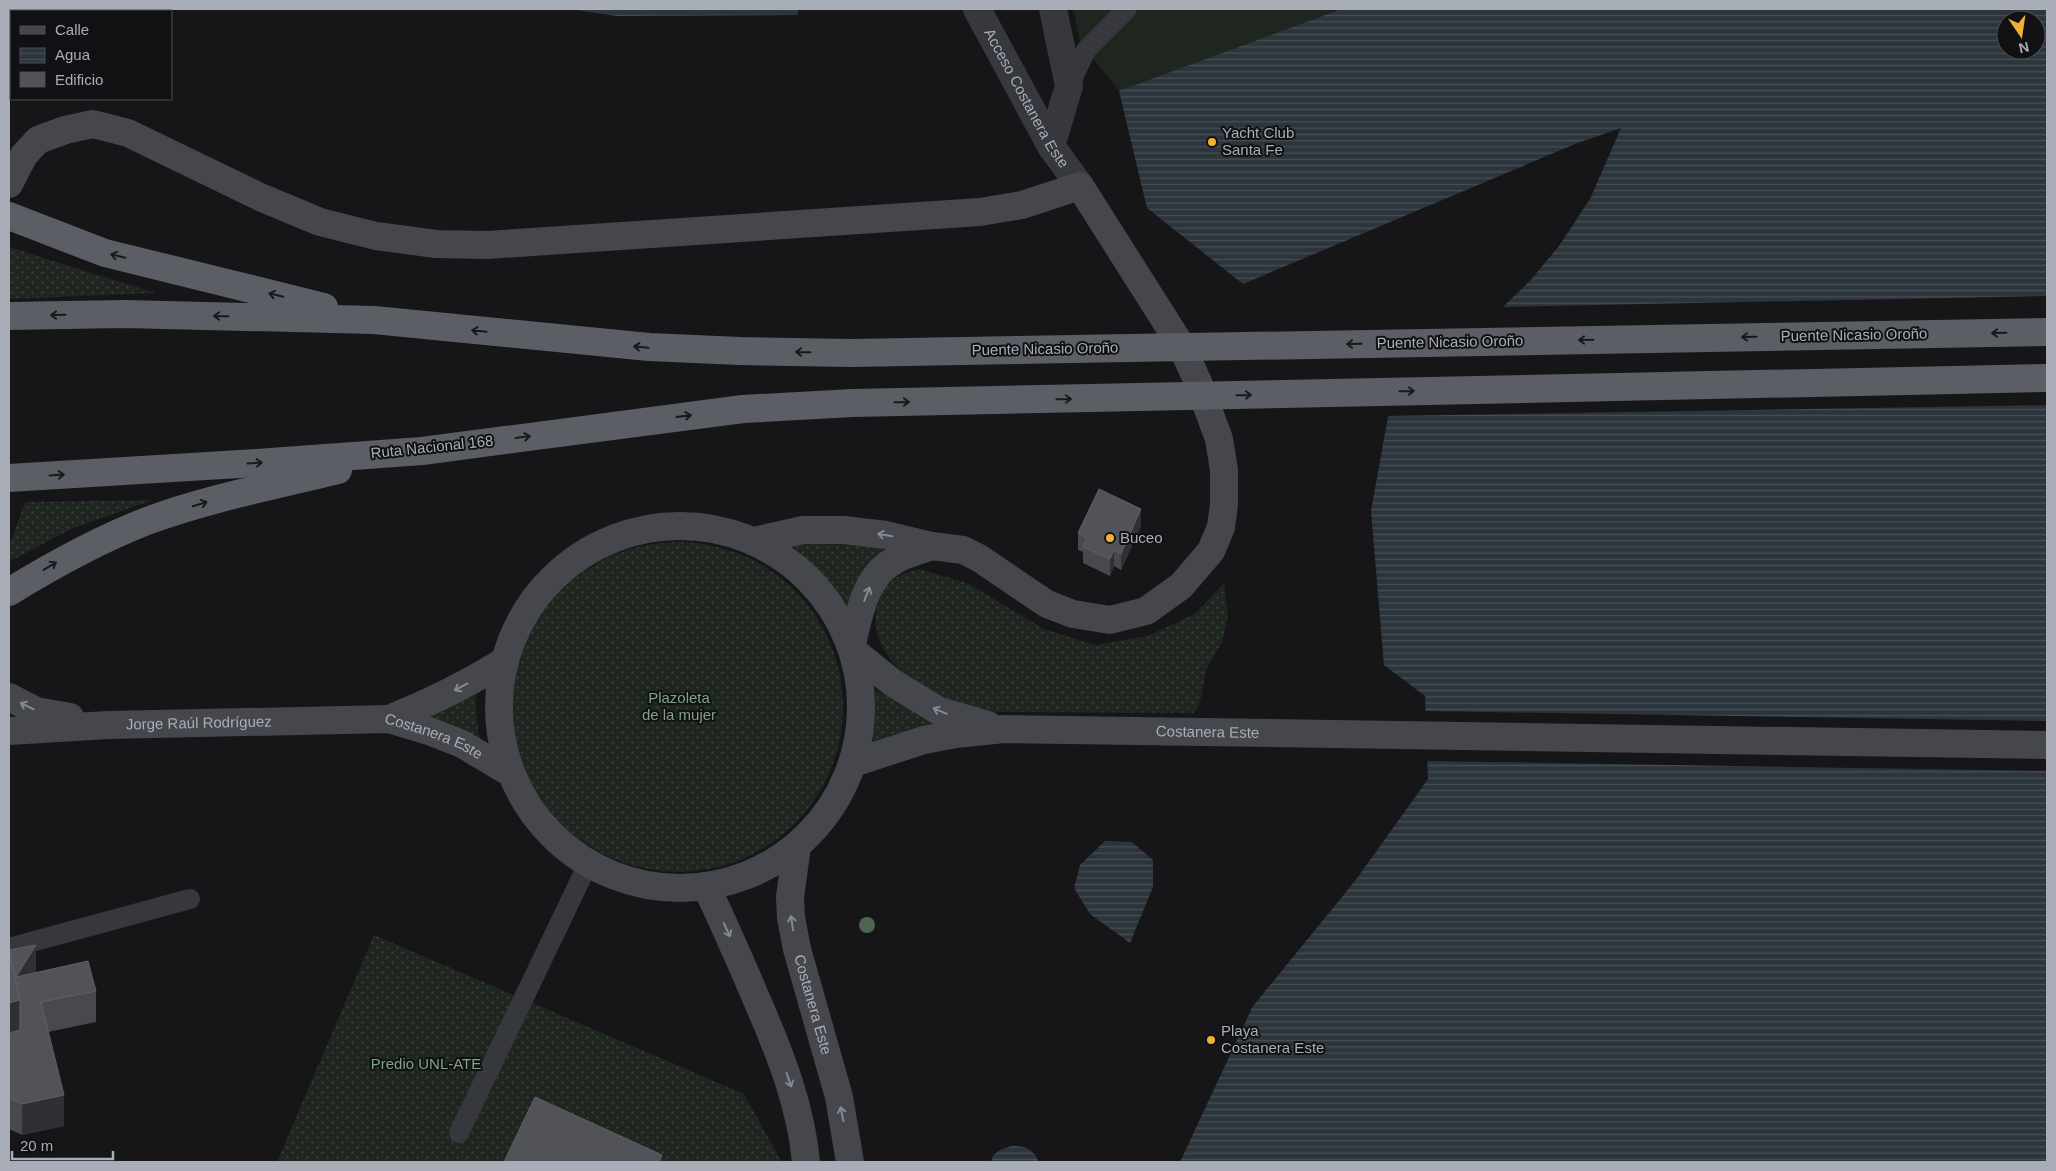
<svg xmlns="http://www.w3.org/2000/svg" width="2056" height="1171" font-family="Arial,sans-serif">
	<defs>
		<pattern id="grass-dots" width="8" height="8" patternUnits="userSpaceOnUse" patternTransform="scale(1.25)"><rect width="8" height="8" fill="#1e261f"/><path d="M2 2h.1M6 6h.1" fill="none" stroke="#3c433d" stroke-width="1.8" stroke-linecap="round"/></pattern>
		<pattern id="water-rules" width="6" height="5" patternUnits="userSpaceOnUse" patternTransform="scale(1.25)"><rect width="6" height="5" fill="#2c353c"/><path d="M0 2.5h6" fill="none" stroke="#485056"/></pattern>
	</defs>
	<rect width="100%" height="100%" fill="#161618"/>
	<g fill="url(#grass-dots)">
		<path d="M9,247l146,46 -146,6z"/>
		<path d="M153,500l-80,28 -64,34v-16l16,-44z"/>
		<circle cx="678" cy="707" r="165"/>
		<path d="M789,542l103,5c-28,16 -30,32 -41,61z"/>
		<path d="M919,569l48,14 77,46 51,16 53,-9 48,-23 28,-30 4,32 -6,27 -15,26 -7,34 -6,11 -198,-1c-21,-4 -44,-8 -63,-18 -31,-18 -65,-48 -56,-87 5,-25 19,-32 42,-38z"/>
		<path d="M477,686c-2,20 -1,37 4,56l-56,-26z"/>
		<path d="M875,690l73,36 -76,23z"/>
		<path d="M374,935l370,159 38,68h-505z"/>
	</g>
	<path fill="#1e261f" d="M1073,9h570l-497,184 -27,-102 -39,-49z"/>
	<g fill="url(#water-rules)" fill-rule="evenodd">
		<path d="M569,9h230l-2,6 -180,1z"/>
		<path d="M1342,9h705v1153h-867l73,-156 102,-125 73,-102 -3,-83 -41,-31 -13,-154 17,-94 141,-135 30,-36 31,-47 31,-71 -46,16 -332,140 -96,-76 -28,-117zM2006,20h30v30h-30z"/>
		<path d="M1105,841l27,1 21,18v27l-23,56 -40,-29 -16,-26 6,-23z"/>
		<path d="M1012,1146c14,0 21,3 27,16h-48c2,-11 11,-13 21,-16z"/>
	</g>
	<g fill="#161618">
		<path d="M2047,296v109l-661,11 113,-109z"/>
		<path d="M1423,711l624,10v50l-622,-10z"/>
	</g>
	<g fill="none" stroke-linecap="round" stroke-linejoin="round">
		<g stroke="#37383d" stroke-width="20">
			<path d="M1069,86l17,-36 41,-41"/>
			<path d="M9,948l181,-49"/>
			<path d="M459,1133l129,-269"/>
		</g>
		<g stroke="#37383d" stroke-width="28">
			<path id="s1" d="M977,9l74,137 29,40"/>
			<path d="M1051,146l18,-60 -16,-77"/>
		</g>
		<g stroke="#45474d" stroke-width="28">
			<path d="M9,184l15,-29 14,-15 27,-10 28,-6 35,9 132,64 60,25 56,14 60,8 51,1 493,-33 42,-7 58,-19 102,161 16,35 21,57 5,31v35l-3,22 -10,24 -30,35 -35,25 -36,9 -37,-6 -26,-10 -68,-46 -16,-8 -31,-4 -46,-11 -42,-5h-41l-49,11"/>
			<circle cx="680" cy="707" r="181"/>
			<path d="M853,640c6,-27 13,-63 39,-78 12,-8 27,-11 40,-16"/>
			<path d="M857,654l36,29 46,28 49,14"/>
			<path d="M9,697l27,14 34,6"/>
			<path d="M389,719c40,-16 77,-34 114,-57"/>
			<path id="s2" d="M9,731l99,-6 281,-6 40,12 33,13 47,28"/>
			<path id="s3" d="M853,763l71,-23 32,-6 48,-5 1043,16"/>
			<path id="s4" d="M797,846l-7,51 1,21 6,31 42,148 11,65"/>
			<path d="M706,886c19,40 36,79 53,119 22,51 42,102 47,157"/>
		</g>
		<g stroke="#5b5e65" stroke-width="28">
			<path d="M9,216l96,37 219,54"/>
			<path d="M9,316l115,-2 250,6 275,27 91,4 112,2"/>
			<path d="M9,478l248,-15 165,-12 321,-42 110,-6"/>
			<path d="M9,592c44,-27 89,-52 138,-71 62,-23 127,-35 191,-51"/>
		</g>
		<g stroke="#5b5e65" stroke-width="28">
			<path d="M852,353l1195,-21"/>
			<path d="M853,403l1194,-25"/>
		</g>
	</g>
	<circle fill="#506452" cx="867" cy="925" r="8"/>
	<g fill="#47494d">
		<path d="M1141,526l-20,44 -7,-4 -4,10 -27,-13v-11l-5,-2v-17z"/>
		<path d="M9,950l27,22 60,19v31l-48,10 16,94 -42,9 -13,-6z"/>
	</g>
	<g fill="#2f3033">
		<path d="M1141,509v17l-20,44v-16z"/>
		<path d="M1114,550v16l-4,10v-17z"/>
		<path d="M36,945v31l-16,85 -11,3v-61l7,-26z"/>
		<path d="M64,1095v31l-42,9v-31z"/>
		<path d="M662,1155v7h-3z"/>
	</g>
	<g fill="#525359" stroke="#5f6168">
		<path d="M1099,489l42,20 -20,45 -7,-4 -4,9 -27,-12 4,-9 -9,-5z"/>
		<path d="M36,945l-20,32 72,-16 8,30 -55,11 23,93 -42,9 -13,-6v-65l11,-3v-30l-11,-50z"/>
		<path d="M9,952l11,48 -11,3z"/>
		<path d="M535,1097l127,58 -3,7h-155z"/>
	</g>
	<defs><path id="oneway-shaft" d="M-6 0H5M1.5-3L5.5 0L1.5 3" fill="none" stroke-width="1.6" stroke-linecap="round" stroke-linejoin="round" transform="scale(1.25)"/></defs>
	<g stroke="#18191b">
		<use href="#oneway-shaft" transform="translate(118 256) rotate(-166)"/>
		<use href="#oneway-shaft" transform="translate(276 295) rotate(-166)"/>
		<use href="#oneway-shaft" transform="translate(58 315) rotate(179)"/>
		<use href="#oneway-shaft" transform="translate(221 316) rotate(-179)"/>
		<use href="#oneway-shaft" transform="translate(479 331) rotate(-174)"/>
		<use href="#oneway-shaft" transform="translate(1999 333) rotate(179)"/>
		<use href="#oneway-shaft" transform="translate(1749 337) rotate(179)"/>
		<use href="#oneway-shaft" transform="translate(1586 340) rotate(179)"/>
		<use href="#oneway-shaft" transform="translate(1354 344) rotate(179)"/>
		<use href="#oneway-shaft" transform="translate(641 347) rotate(-175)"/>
		<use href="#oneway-shaft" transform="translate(803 352) rotate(-179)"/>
		<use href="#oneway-shaft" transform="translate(1407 391) rotate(-1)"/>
		<use href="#oneway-shaft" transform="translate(1244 395) rotate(-1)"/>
		<use href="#oneway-shaft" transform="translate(1064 399) rotate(-1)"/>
		<use href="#oneway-shaft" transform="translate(902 402) rotate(-1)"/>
		<use href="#oneway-shaft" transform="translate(684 416) rotate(-7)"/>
		<use href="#oneway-shaft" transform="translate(523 437) rotate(-8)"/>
		<use href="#oneway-shaft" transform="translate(255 463) rotate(-4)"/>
		<use href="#oneway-shaft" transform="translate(57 475) rotate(-4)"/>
		<use href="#oneway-shaft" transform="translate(200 504) rotate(-17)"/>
		<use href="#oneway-shaft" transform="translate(50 566) rotate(-31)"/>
	</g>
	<g stroke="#858993">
		<use href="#oneway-shaft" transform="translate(885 535) rotate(-170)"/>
		<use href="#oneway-shaft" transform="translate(867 594) rotate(-68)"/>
		<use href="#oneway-shaft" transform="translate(461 687) rotate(152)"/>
		<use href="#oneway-shaft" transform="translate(27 706) rotate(-154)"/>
		<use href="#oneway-shaft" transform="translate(940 711) rotate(-157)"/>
		<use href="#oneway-shaft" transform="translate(792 923) rotate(-99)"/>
		<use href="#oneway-shaft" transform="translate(727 930) rotate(65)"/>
		<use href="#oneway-shaft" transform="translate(789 1080) rotate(71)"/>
		<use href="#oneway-shaft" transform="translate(842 1114) rotate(-101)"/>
	</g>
	<g fill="#f2b134" stroke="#111113" stroke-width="2">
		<circle cx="1212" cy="142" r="5"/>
		<circle cx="1110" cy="538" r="5"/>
		<circle cx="1211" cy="1040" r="5"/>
	</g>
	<g text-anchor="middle" stroke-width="4" stroke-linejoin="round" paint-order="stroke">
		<g font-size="15" fill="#a8adb8" stroke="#111113">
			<text dy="5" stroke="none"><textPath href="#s1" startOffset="102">Acceso Costanera Este</textPath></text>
			<text transform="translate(1854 335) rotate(-1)" y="5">Puente Nicasio Oroño</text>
			<text transform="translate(1450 342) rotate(-1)" y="5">Puente Nicasio Oroño</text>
			<text transform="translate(1045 349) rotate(-1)" y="5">Puente Nicasio Oroño</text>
			<text transform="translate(432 447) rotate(-6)" y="5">Ruta Nacional 168</text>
			<text dy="5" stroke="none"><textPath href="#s2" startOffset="190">Jorge Raúl Rodríguez</textPath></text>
			<text dy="5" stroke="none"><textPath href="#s3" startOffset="359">Costanera Este</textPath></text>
			<text dy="5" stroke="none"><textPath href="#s2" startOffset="428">Costanera Este</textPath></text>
			<text dy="5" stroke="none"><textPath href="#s4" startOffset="162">Costanera Este</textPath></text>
		</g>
		<g font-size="15" fill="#a8adb8" stroke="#111113" text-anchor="start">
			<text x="1222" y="138">Yacht Club<tspan x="1222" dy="17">Santa Fe</tspan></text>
			<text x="1120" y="543">Buceo</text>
			<text x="1221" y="1036">Playa<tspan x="1221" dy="17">Costanera Este</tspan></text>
		</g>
		<g font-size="15" fill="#7fa381" stroke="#111113">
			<text x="679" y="703">Plazoleta<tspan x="679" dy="17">de la mujer</tspan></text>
			<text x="426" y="1069">Predio UNL-ATE</text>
		</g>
	</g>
	<rect width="2056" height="1171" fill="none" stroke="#a8adb8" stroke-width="20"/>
	<rect x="10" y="10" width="162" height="90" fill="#111113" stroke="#4d4f55"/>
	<rect x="20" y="26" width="25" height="8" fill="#45474d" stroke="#4d4f55"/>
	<text x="55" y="35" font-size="15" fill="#a8adb8">Calle</text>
	<rect x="20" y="48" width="25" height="15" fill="url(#water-rules)" stroke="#4d4f55"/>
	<text x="55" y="60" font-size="15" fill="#a8adb8">Agua</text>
	<rect x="20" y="72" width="25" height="15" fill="#525359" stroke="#4d4f55"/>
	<text x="55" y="85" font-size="15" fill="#a8adb8">Edificio</text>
	<g transform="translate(2021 35) rotate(167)"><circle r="24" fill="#111113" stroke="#4d4f55"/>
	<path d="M0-4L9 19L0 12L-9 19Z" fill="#f2b134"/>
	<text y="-8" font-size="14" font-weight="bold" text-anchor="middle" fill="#a8adb8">N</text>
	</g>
	<path d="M12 1151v8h101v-8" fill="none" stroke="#a8adb8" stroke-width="2.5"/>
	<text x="20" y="1151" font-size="15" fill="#a8adb8" stroke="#111113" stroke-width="4" paint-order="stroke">20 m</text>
</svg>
